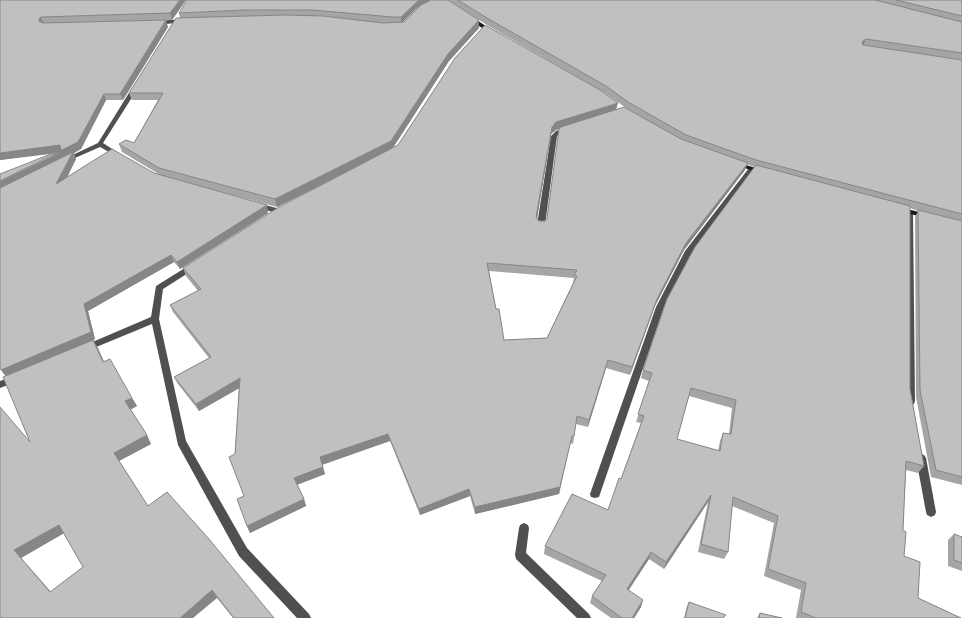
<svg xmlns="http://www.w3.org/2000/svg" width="962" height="618" font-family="'Varela Round',sans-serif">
	<rect width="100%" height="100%" fill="#fff"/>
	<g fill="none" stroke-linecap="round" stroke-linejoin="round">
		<g fill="#505050" fill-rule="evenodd">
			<path d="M184,19l3,2 -1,1 -30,3 -3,-2 3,-2z"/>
			<path d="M135,86l3,2 -35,55 17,11v2h-4l-16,-9 -32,14h-4v-2l34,-16 34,-55z"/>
			<path d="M568,127l3,2 -1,1 -10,3 -3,3 -12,89 -1,2h-6l-1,-2 14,-89 5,-5z"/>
			<path d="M751,167l3,2 -63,85 -27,53 -64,187 -1,3 -4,1 -4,-1 -1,-3 66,-187 29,-56 64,-83z"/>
			<path d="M256,203h2l22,6 1,2 -3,2h-2l-20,-6 -1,-2z"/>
			<path d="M908,210h2l3,2 2,189 -1,3 -3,1 -3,-1 -1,-3v-189z"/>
			<path d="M193,263l3,1 1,2 -1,2 -33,21 -4,30 27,122 61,107 62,66 2,4h-14l-58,-62 -61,-111 -26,-121 -63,26h-6l-1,-2 1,-2 68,-29 5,-31z"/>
			<path d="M15,376l3,1 1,2 -1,2 -18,7v-7z"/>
			<path d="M921,454l3,1 2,3 10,54 -1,3 -4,2 -4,-2 -1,-3 -10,-54 2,-3z"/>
			<path d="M524,523l4,2 1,3 -3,25 63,61 2,4h-14l-61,-59 -1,-4 4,-27 1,-3z"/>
		</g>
		<g fill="#1d1d1d" fill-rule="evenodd">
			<path d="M468,17h4l23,15 -5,1 -22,-14z"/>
			<path d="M737,162l28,9 1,1 -3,2 -28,-9v-2z"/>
			<path d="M897,207h2l28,7 4,2 -4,2 -30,-7 -1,-2z"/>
		</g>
	</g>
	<g fill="#a5a5a5" fill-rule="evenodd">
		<path d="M0,0h186l-14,20 -87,2 83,5 -45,73h-17l-25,49 -7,4 2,6 -9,19 87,-5 114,40 -88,56 -6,-7 -86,49 7,28 -2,1 11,22 28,36 5,8 -7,3 21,35 -32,17 29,45 126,112h-41l-16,-20 -217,20 30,-176 -25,-66 48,-223 -53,7zM64,533l19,34 -32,25 -30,-34z"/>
		<path d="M448,0l31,28 -30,33 -56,87 233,-40 -21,-15 -118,-68 -39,-25h514v485l-31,-8 -15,-80 -1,-180 3,-6 -8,-3v181l14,77 -6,7 -12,-3 -3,60 1,26 14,42 43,20h-165l5,-28 -37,-14 10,-53 -42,-17 -4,46 -4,7 -26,-7 10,-50 -44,67 -15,-10 -20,31 12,17 -7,11h-23l-21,-15 2,-7 10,-15 -58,-27 1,-8 63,-36 13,-31 20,-56 -5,-1 13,-41 -8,-3 2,-8 111,-203 -7,-3 -2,6 -61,80 -29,56 -25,69 -24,-7 -18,59 -12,-3 -3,20 -3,-1 -11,51 -84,20 -5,-18 -50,19 -30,-74 -68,23 3,10 -28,11 7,14 2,7 -56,27 -3,-7 -3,-30 -9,-42 4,-66 -40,23 -21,-27 -4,-7 35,-19 -36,-46 -3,-7 28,-14 -12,-15 -3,-8 138,-83 -44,22 -115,-31 -40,-24 -3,-8 15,-1 24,-43h-26l-3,-7 51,-75 -1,-5zM420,6l-16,16h-2l16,-15zM560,128l-13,90 -2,3h-6l-2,-3 14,-84 5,-4zM489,271l85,7 -1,5 -26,55 -43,2 -8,-31zM689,396l43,12 -3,26 -6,-1 -3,8 -2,10 -41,-12z"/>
		<path d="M954,534l8,3v34l-14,-5v-26z"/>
		<path d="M689,602l35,16h-40l3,-12z"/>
		<path d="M760,613l22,5h-25z"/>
	</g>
	<g fill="#868686">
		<path d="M180,0h6l-14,20 -2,-7z"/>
		<path d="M419,0h16l-6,1 -11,6 -17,17v-7z"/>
		<path d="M41,17l3,7 -5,-3v-2z"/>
		<path d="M166,20l2,7 -45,73 -3,-6z"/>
		<path d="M479,20v8l-30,33 -57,88 -115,58 -2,-8 173,-145z"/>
		<path d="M866,39l-3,7 -1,-4z"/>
		<path d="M104,94l2,6 -25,49 -7,4 2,6 -16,32 -60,-1v-9l58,-28 -58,7v-7z"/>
		<path d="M618,103l-2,7 -60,20 -5,4 -15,91v-8l16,-90 4,-5z"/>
		<path d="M748,163l-3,7 -61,80 -29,56 -25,69 2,-8 25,-68 29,-56z"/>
		<path d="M267,205l1,8 -88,56 -3,-7z"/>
		<path d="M171,255l3,7 -86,49 7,28 -2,1 5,8 10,23 -102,6 -5,-7 83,-66z"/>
		<path d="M608,360l-2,8 -18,59 1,-7z"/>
		<path d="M240,378l3,8 -44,25 -3,-7z"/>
		<path d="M132,398l5,8 -7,4 -5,-9z"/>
		<path d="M388,434l2,7 -68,24 -2,-8z"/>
		<path d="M147,435l4,9 -32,17 -5,-8z"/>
		<path d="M572,436l-2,7 -11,51 -84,20v-7z"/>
		<path d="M323,467l2,7 -29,11 -2,-7z"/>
		<path d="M469,489l1,7 -50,19 -1,-6z"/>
		<path d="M711,495l-3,7 -44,67 2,-7z"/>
		<path d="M304,499l2,7 -56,27 -3,-7z"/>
		<path d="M59,525l7,7 -45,26 36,41 -7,-7 -36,-42z"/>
		<path d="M651,552l-2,7 -24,36 2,-6z"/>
		<path d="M212,590l5,8 -24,20h-13z"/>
		<path d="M643,600l-2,7 -7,11h-2z"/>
	</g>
	<g fill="#c0c0c0" stroke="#868686" fill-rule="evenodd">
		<path d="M0,0h180l-10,13 -129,4 -2,2v2l4,2 123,-3 -46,74h-16l-26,48 -78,39v-7l61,-24 -1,-5 -60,8z"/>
		<path d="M187,0h232l-18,17h-8l-81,-7h-68l-65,3z"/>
		<path d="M431,0h17l31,20 -31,34 -57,87 -116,58 -116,-31 -40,-24 7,-4 8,3 29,-50h-34l47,-75 110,-3 37,1 60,7 21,-1 17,-17z"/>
		<path d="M458,0h417l87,22v31l-96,-14 -4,3 1,3 99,15v154l-206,-54 -70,-25 -58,-33 -22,-16 -119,-68z"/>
		<path d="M896,0h66v16z"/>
		<path d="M485,25l115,65 18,13 -62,19 -4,5 -16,90 3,4h6l2,-3 12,-89 2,-2 63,-20 57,32 67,24 -62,80 -29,56 -25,68 -24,-7 -19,60 -12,-4 -3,20h-2l-12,51 -85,20 -6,-18 -50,20 -31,-75 -68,23 3,10 -29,11 10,21 -57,27 -10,-27 7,-3 -15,-39 6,-3 5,-76 -44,26 -22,-27 37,-20 -41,-52 31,-16 -18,-21 96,-61 119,-62 57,-87zM487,263l90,7 -3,5 3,1 -30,62 -43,2 -5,-31h-3z"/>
		<path d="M112,149l42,24 113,32 -90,57 -6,-7 -87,49 7,28 -90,38 -1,-2v-180l73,-36 -17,32z"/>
		<path d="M756,165l154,41v183l14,77 -18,-5 -3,69 3,2 -2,24 16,6 -2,36 43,20h-145l-15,-6 5,-29 -38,-14 10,-53 -45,-19 -5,55 -27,-8 10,-49 -45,67 -15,-10 -24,37 16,11 -11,18h-10l-30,-22 14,-21 -61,-29 27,-52 36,16 11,-32 2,1 23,-63 -6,-2 14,-41 -9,-3 24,-71 28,-52zM691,388l45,12 -5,34 -8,-1 -3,18 -43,-12z"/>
		<path d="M918,210l44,11v256l-26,-7 -16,-80z"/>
		<path d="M93,340l10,22 7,-3 22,39 -7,3 22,34 -33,18 34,53 19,-14 42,47 65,79h-40l-22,-28 -32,28h-180v-211l30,35 -27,-65zM59,525l24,42 -33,25 -36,-42z"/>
		<path d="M954,534l8,3v26l-8,-3z"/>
		<path d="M689,602l37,13 -3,3h-38z"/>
		<path d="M760,613l22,5h-23z"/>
	</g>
</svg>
